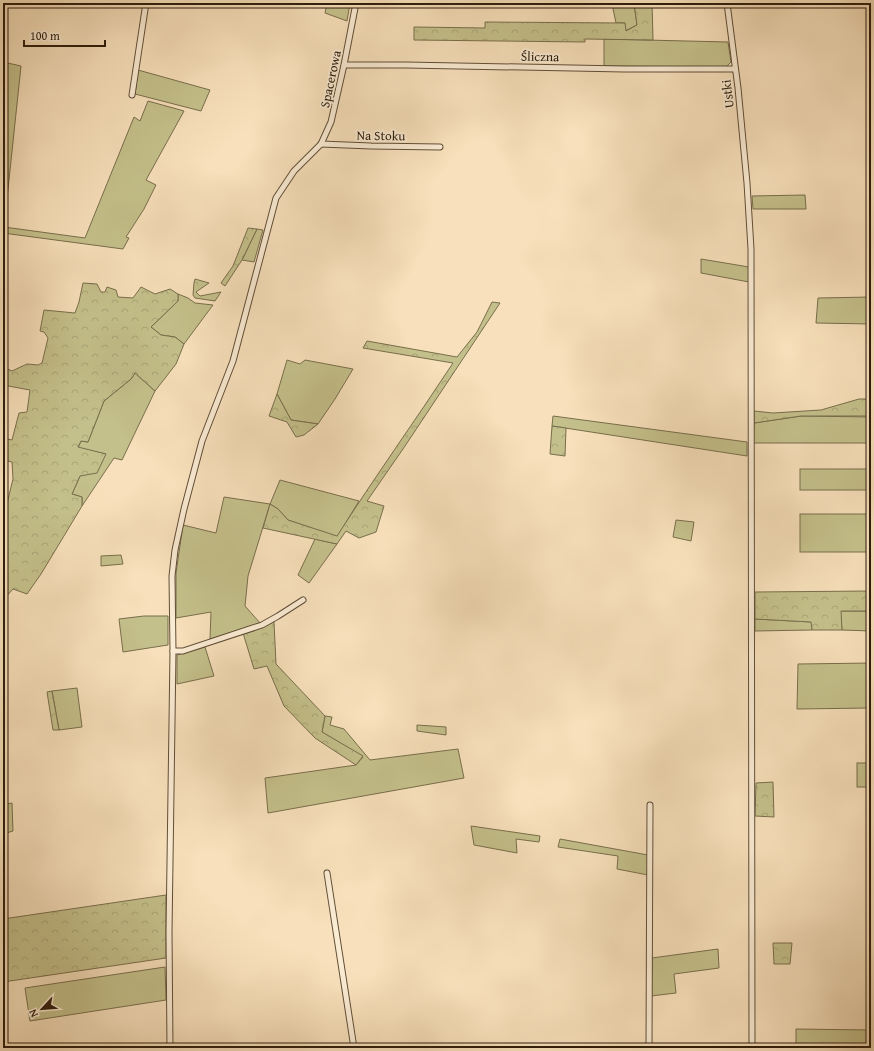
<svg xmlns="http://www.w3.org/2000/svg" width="874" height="1051" font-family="'Gentium Book Plus',serif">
	<defs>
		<pattern id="forest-crowns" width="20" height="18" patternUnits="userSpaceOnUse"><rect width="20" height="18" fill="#c4c08b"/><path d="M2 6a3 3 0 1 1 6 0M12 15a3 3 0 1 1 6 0" fill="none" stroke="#a9a577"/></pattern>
	</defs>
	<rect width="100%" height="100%" fill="#f7e0bb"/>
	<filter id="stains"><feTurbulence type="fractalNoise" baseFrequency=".005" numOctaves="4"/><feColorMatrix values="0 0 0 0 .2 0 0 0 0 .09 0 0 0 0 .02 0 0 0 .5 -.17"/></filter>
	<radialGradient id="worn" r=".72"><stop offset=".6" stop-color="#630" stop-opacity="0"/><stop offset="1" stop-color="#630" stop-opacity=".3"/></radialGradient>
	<g fill="#c4c08b" stroke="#796e4c">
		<path d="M327,3h23l-3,18 -22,-8z"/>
		<path d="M614,3h20l3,22 -12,6v-8h-9l-4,-19z"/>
		<path d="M604,39l124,3 3,20 -5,5 -122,-1z"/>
		<path d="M3,62l18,4 -17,161 81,11 49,-121 6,4 8,-20 36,10 -38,69 10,5 -12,24 -18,28 3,1 -6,11 -120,-16z"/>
		<path d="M138,70l72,20 -9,21 -66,-17z"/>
		<path d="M805,195l1,14h-53l-1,-13z"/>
		<path d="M257,229l6,1 -9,32 -12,-2z"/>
		<path d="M701,259l48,8v15l-48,-9z"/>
		<path d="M178,294l10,4 7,5 18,2 -29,39 -9,-7 -14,-2 -10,-8 27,-26z"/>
		<path d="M871,297v27l-55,-1 2,-25z"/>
		<path d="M287,360l13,4 5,-4 48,9 -18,30 -17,25 -27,-4 -14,-26z"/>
		<path d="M135,373l20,18 -33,69 -8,-2 -32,48v-9l-10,-3 8,-18 26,-22 -28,-6 3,-7 7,1 16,-41 27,-22z"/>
		<path d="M553,416l194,26v14l-195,-30z"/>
		<path d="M801,416l70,1v26h-118l1,-20z"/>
		<rect x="800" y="469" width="71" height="21"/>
		<path d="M280,480l79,21 -22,36 -49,-17 -10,-11 -8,-5 -22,72 -3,30 15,17 -50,16 1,-27 -35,6v-45l7,-48 33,8 8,-36 46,7z"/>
		<rect x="800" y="514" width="71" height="38"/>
		<path d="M676,520l18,2 -3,19 -18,-4z"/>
		<path d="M315,539l22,5 -28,39 -11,-8z"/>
		<path d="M121,555l2,9 -22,2v-10z"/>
		<path d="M840,611h31v20l-29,-1z"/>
		<path d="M144,616h24v29l-45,7 -4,-33z"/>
		<path d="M755,619l57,3v8l-57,1z"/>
		<path d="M205,647l9,29 -37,8v-29z"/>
		<path d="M871,663v45l-74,1 1,-45z"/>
		<path d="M77,688l5,39 -23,3 -7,-39z"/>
		<path d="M325,716l7,1 -2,8 14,4 26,31 88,-11 6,29 -196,35 -3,-35 91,-13 7,-8 -41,-25z"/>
		<path d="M417,725l29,2v8l-29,-4z"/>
		<rect x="857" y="763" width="14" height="24"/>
		<path d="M471,826l69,10 -1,6 -23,-3 1,14 -43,-8z"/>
		<path d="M560,839l88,16v20l-31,-6 1,-13 -60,-9z"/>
		<path d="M718,949l1,19 -45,6 2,19 -25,3 1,-38z"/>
		<path d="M165,967l1,33 -136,21 -5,-33z"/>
		<path d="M796,1029l75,1v18h-75z"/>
	</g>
	<g fill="url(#forest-crowns)" stroke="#796e4c">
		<path d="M634,3h18l1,37 -68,-1v3l-171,-2v-13l71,1v-6l140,1 1,8 11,-6z"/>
		<path d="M248,228l9,1 -15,31 -17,26 -4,-3 12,-17z"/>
		<path d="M195,279l14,4 -13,9 4,4 21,-4 -6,9 -20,-3 -2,-3 1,-12z"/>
		<path d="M83,283l14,1 4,8h4l2,-5 9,3 2,7 15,1 8,-11 14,7 15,-5 8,5v7l-27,26 10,8 14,2 9,7 -8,20 -21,27 -20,-18 -4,6 -27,22 -16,41 -7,-1 -3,6 28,7 -9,19 -17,3 -8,18 10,3v9l-41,68 -14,20 -14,-5 -10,11v-80l10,-41 -1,-17 -9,-2v-22l9,2 7,-27 8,-1 3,-22 -27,-5v-18l9,4 15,-7 11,1 4,-2 6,-25 -4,-6 -4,-1 4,-21 31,3 4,-11z"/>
		<path d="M492,302l8,1 -95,143 -38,55 17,5 -8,26 -17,6 -13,-7 -9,13 -74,-16 7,-24 8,5 10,11 49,16c37,-58 78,-115 116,-173l-90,-15 4,-7 90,16 20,-25z"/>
		<path d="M277,394l14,26 27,4 -14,11 -8,2 -9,-15 -18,-6z"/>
		<path d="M859,399h12v17h-70l-47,7v-12l19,2 48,-3z"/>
		<path d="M552,426l14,2 -1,28 -15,-2z"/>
		<path d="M871,591v20h-30l1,19h-30l-1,-8 -56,-3v-27z"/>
		<path d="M274,622l2,42 49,52 -3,16 41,24 -7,9 -41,-27 -31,-32 -17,-40 -13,3 -11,-36z"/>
		<path d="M52,691l7,39h-6l-6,-38z"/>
		<path d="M773,782l1,35 -19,-1 1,-33z"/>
		<path d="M12,803l1,28 -10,3v-29z"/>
		<path d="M166,895v63l-163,24v-63z"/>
		<path d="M773,943h19l-2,21h-16z"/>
	</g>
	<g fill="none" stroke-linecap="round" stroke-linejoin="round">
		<g stroke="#604e38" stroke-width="7">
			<g id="street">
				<path d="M727,3l11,85 9,95 4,66 1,799"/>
				<path d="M344,65h62l218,4h111"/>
				<path d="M132,95l14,-92"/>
				<path d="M321,144l50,2 69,1"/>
				<path d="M173,651h10l79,-26 16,-9 25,-16"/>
				<path d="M327,873l27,175"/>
				<path d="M170,1048l-1,-116 4,-281 -1,-75 3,-26 9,-41 18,-68 31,-80 43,-163 18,-27 27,-27 10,-22 13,-57 12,-62"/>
				<path d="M649,1048l1,-243"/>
			</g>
		</g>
		<use href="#street" stroke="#faebd3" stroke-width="5"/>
	</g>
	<g text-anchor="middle" stroke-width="3.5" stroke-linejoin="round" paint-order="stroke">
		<g font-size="13" fill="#2e1d0c" stroke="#faebd3">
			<text transform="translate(540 56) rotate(1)" y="5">Śliczna</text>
			<text transform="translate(330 79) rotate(-78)" y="5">Spacerowa</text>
			<text transform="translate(727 94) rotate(-97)" y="5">Ustki</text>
			<text transform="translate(381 135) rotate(1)" y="5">Na Stoku</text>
		</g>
	</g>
	<rect width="874" height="1051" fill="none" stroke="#f7e0bb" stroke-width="16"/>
	<rect x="4" y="4" width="866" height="1043" fill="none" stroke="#2e1d0c" stroke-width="2"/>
	<rect x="8" y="8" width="858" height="1035" fill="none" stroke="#2e1d0c"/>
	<g transform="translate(42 1009) rotate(244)" stroke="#faebd3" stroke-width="3" paint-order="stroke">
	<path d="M0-3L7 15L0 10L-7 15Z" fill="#2e1d0c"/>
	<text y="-6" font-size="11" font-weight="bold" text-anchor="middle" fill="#2e1d0c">N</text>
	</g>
	<path d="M24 40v6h81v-6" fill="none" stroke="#2e1d0c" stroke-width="2"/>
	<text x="30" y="40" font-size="12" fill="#2e1d0c" stroke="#faebd3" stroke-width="3" paint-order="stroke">100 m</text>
	<rect width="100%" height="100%" filter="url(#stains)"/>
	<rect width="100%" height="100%" fill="url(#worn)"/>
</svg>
